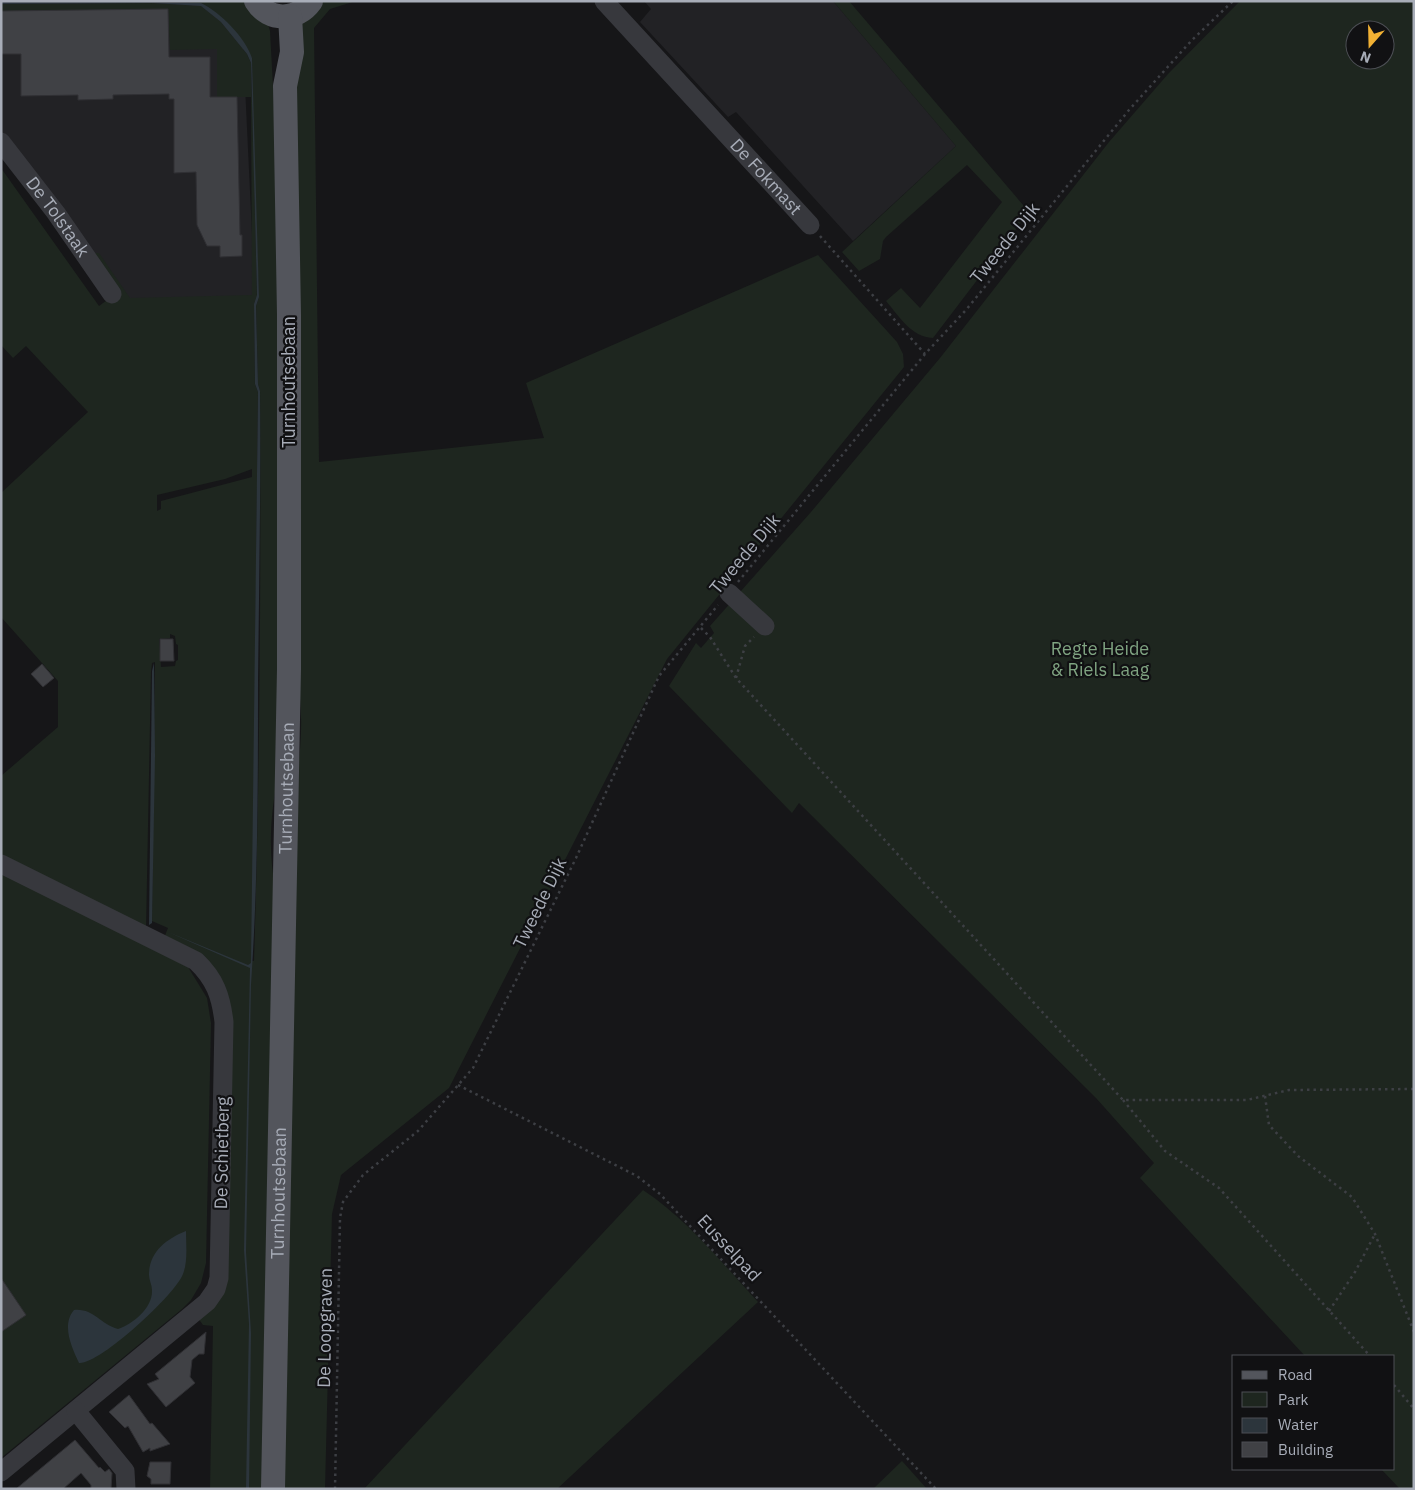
<svg xmlns="http://www.w3.org/2000/svg" width="1415" height="1490" font-family="'IBM Plex Sans',sans-serif">
	<rect width="100%" height="100%" fill="#161618"/>
	<g fill="#222225">
		<path d="M1,1h240l14,296 -126,6 -128,-161z"/>
		<path d="M644,1h189l123,145 -103,95 -117,-129 -8,5 -88,-95 11,-13z"/>
	</g>
	<g fill="#1e261f" fill-rule="evenodd">
		<path d="M172,1h75l21,23 2,7c15,246 9,492 9,738 -8,42 -12,80 -3,122l-10,598h-56l3,-163 -10,-1 -5,-7 11,-10 18,-303 -63,-67 4,-10 -16,-7 3,-259 -3,1 -1,9 -5,258 -145,-71v-83l57,-49v-46l-57,-64v-124l87,-81 -62,-66 -13,12 -12,-13v-177l98,138 19,-14 -28,-39h9l31,45 122,-3 -1,-198h-34v-48l-47,1 -2,-41 -167,2v-7l152,-1 48,3 20,16 26,32 4,9 2,81 -1,-86 -41,-49 -10,-6zM254,176l5,121 -3,9 2,78 2,7c1,190 0,380 -6,570h-2l6,-569 -3,-8 -1,-80 3,-8zM252,469v8l-91,24v8l-4,2v-16l68,-16zM170,634l5,2 1,8 2,1v15l-2,1 -1,5 -14,1 -2,-28 11,-1z"/>
		<path d="M318,1h38l-26,8 -16,19 5,434 225,-24 -18,-55 292,-128 79,87 6,12 1,13 -237,292 -218,429 -108,87 -9,39 -7,275h-43l11,-690c8,-43 12,-84 3,-128v-642z"/>
		<path d="M833,1h16l180,211 -96,126c-22,-1 -34,-22 -47,-37l15,-13 19,20 82,-106 -35,-37 -81,72 -3,4 -3,18 -21,12 -17,-19 114,-106z"/>
		<path d="M1240,1h174v1488h-14l-19,-20h13v-113h-89l-165,-178 14,-15 -58,-65 -297,-295 -7,10 -123,-127 27,-43 5,5 13,-15 -4,-7 101,-114 129,-154 169,-216 59,-68zM1355,30h30v30h-30z"/>
		<path d="M1,868l187,99 19,31 4,25 -5,240 -5,20 -10,17 -9,9 -181,149z"/>
		<path d="M643,1190c43,28 81,75 115,112l-201,187h-193z"/>
		<path d="M902,1461l25,28h-54z"/>
	</g>
	<g fill="#2c353c">
		<path d="M1,1l200,2c20,10 44,34 51,55l7,239 -3,9 2,78 2,7c1,97 -1,194 -2,291 0,101 0,202 -7,303l-5,267 5,81 -2,156h-3l3,-165 -5,-74 6,-282 -82,-36 80,33 3,-2 7,-571 -3,-8 -1,-80 3,-9 -6,-232 -4,-9 -26,-32 -20,-16 -48,-3 -152,1z"/>
		<path d="M154,663l1,93 -3,167 -3,2 3,-254z"/>
		<path d="M186,1231c0,14 2,30 -3,43 -8,21 -84,91 -104,89 -7,-15 -18,-38 -5,-53 19,-2 26,14 44,19 15,-5 35,-21 34,-39 0,-5 -3,-10 -3,-15 0,-23 17,-36 37,-44z"/>
	</g>
	<g fill="#404145" stroke="#303034">
		<path d="M168,9l1,48h41v40h27l3,138h2v21l-22,1v-11h-13l-10,-21 -1,-53 -22,1v-74h-5v-5l-56,1v4l-35,1v-5l-57,1v-42h-20v-43z"/>
		<path d="M160,639h13l1,22h-14z"/>
		<path d="M42,664l12,14 -11,9 -12,-13z"/>
		<path d="M1,1278l25,37 -25,17z"/>
		<path d="M206,1332l-2,22h-5l-7,6 -2,17 5,6 -29,24 -19,-23 12,-5 -4,-5z"/>
		<path d="M129,1395l21,29 2,-1 18,21 -20,7v-3l-7,4 -15,-26 -3,2 -16,-16z"/>
		<path d="M75,1440l24,28 1,-1 5,5 4,-3 3,4 -1,16h-20v-4l-10,-12 -18,16h-47z"/>
		<path d="M150,1462h21l-1,22h-19v-5l-4,-3z"/>
	</g>
	<g fill="none" stroke-linecap="round" stroke-linejoin="round">
		<g stroke="#3d3f44" stroke-width="2.5" stroke-dasharray="2.5 4" stroke-linecap="butt">
			<path d="M820,236l105,118"/>
			<path d="M738,582l187,-228 41,-44 163,-200 63,-70 41,-39"/>
			<path d="M701,628l9,9 26,41 387,422h124l42,-10 125,-1"/>
			<path d="M736,678l9,-32 9,-9"/>
			<path d="M458,1085l179,91 23,18 276,295"/>
			<path d="M1265,1096l4,29 29,31 54,41 23,37 39,98"/>
			<path d="M1123,1100l42,51 54,37 151,168"/>
			<path d="M1329,1311l26,-39 20,-38"/>
			<path d="M1394,1385l20,24"/>
			<path d="M335,1489l5,-271 3,-16 20,-27 55,-44 55,-63 103,-210 83,-182 59,-71"/>
		</g>
		<g stroke="#37383d" stroke-width="19">
			<path id="s1" d="M604,1l206,224"/>
			<path id="s2" d="M1,142l55,71 56,81"/>
			<path d="M729,593l36,33"/>
			<path d="M1,864l195,97c19,18 25,35 28,61l-5,256 -3,11 -9,13 -206,170"/>
			<path d="M76,1411l49,60 1,18"/>
		</g>
		<g stroke="#53555c" stroke-width="24">
			<path d="M256,1c13,21 41,20 55,0"/>
			<path id="s3" d="M273,1489l16,-820v-354l-4,-229 7,-34 -2,-36"/>
		</g>
	</g>
	<g text-anchor="middle" stroke-width="4.5" stroke-linejoin="round" paint-order="stroke">
		<g font-size="18" fill="#a8adb8" stroke="#111113">
			<text dy="6" stroke="none"><textPath href="#s1" startOffset="239">De Fokmast</textPath></text>
			<text dy="6" stroke="none"><textPath href="#s2" startOffset="94">De Tolstaak</textPath></text>
			<text transform="translate(1005 243) rotate(-51)" y="6">Tweede Dijk</text>
			<text transform="translate(289 382) rotate(-90)" y="6">Turnhoutsebaan</text>
			<text transform="translate(745 554) rotate(-50)" y="6">Tweede Dijk</text>
			<text dy="6" stroke="none"><textPath href="#s3" startOffset="701">Turnhoutsebaan</textPath></text>
			<text transform="translate(540 903) rotate(-64)" y="6">Tweede Dijk</text>
			<text transform="translate(222 1153) rotate(-89)" y="6">De Schietberg</text>
			<text dy="6" stroke="none"><textPath href="#s3" startOffset="296">Turnhoutsebaan</textPath></text>
			<text transform="translate(729 1248) rotate(47)" y="6">Eusselpad</text>
			<text transform="translate(325 1328) rotate(-89)" y="6">De Loopgraven</text>
		</g>
		<g font-size="18" fill="#7fa381" stroke="#111113">
			<text x="1100" y="655">Regte Heide<tspan x="1100" dy="21">&amp; Riels Laag</tspan></text>
		</g>
	</g>
	<rect width="1415" height="1490" fill="none" stroke="#a8adb8" stroke-width="5"/>
	<rect x="1232" y="1355" width="162" height="115" fill="#111113" stroke="#4d4f55"/>
	<rect x="1242" y="1371" width="25" height="8" fill="#53555c" stroke="#4d4f55"/>
	<text x="1278" y="1380" font-size="15" fill="#a8adb8">Road</text>
	<rect x="1242" y="1392" width="25" height="15" fill="#1e261f" stroke="#4d4f55"/>
	<text x="1278" y="1405" font-size="15" fill="#a8adb8">Park</text>
	<rect x="1242" y="1418" width="25" height="15" fill="#2c353c" stroke="#4d4f55"/>
	<text x="1278" y="1430" font-size="15" fill="#a8adb8">Water</text>
	<rect x="1242" y="1442" width="25" height="15" fill="#404145" stroke="#4d4f55"/>
	<text x="1278" y="1455" font-size="15" fill="#a8adb8">Building</text>
	<g transform="translate(1370 45) rotate(200)"><circle r="24" fill="#111113" stroke="#4d4f55"/>
	<path d="M0-4L9 19L0 12L-9 19Z" fill="#f2b134"/>
	<text y="-8" font-size="14" font-weight="bold" text-anchor="middle" fill="#a8adb8">N</text>
	</g>
</svg>
